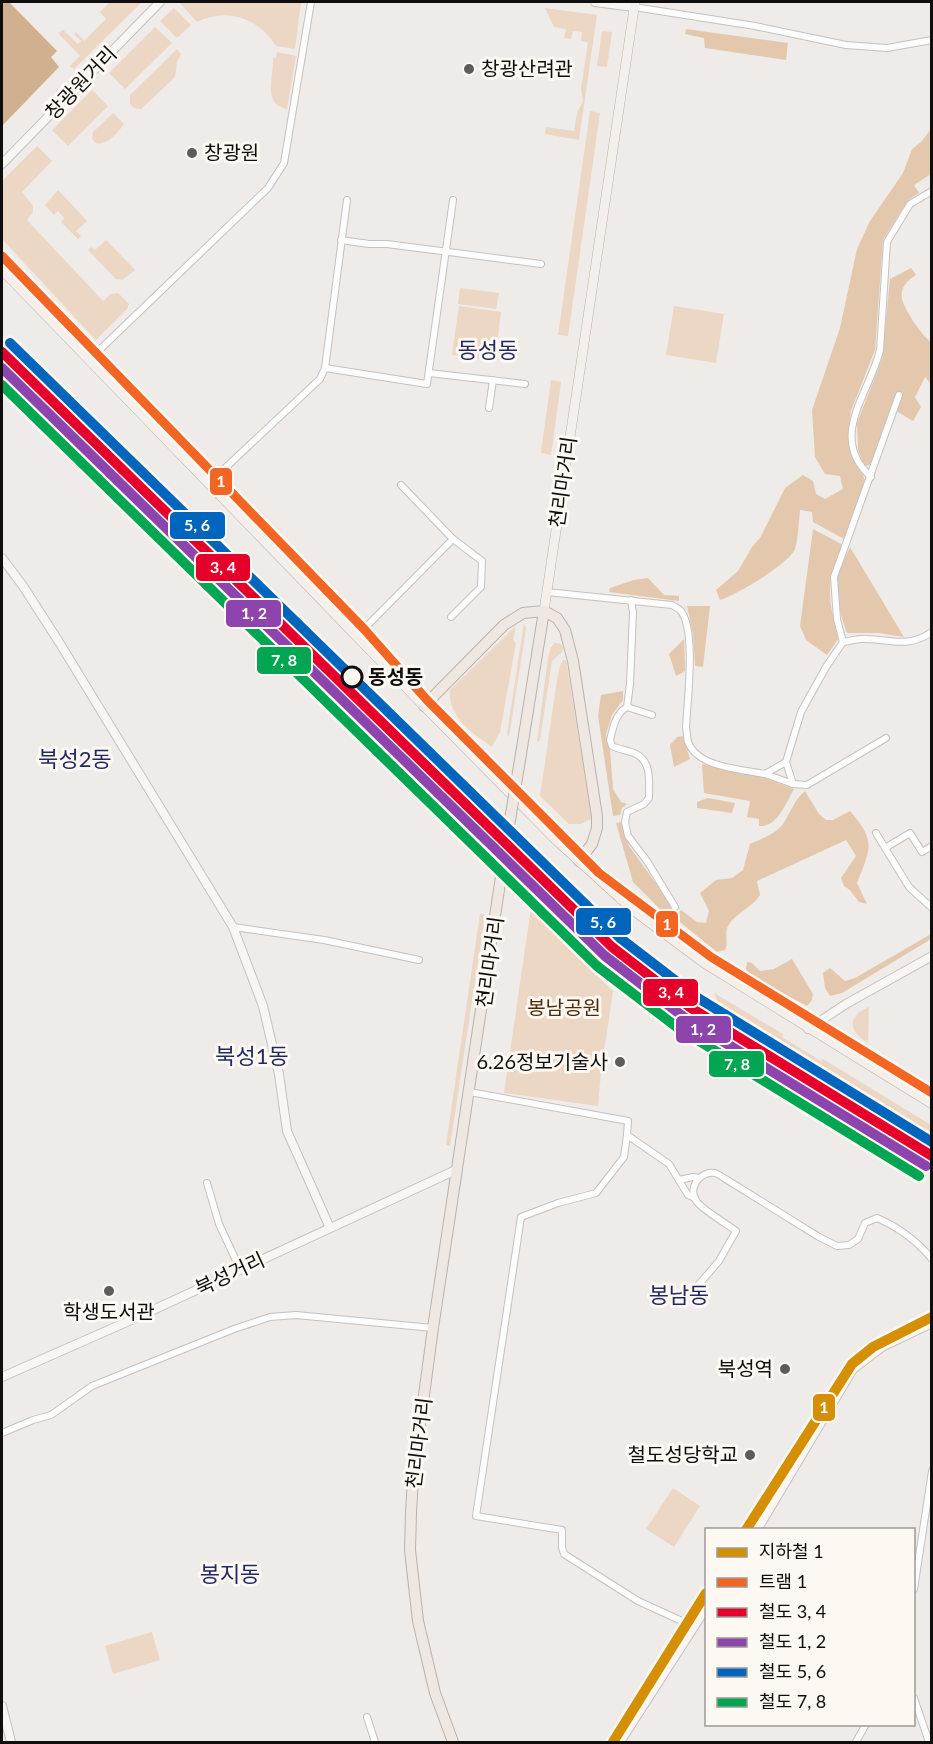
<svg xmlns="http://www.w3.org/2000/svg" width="933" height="1744" font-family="Lato,'Noto Sans KR',sans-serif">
	<rect width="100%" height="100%" fill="#eeebe8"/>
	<g fill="#ecd7c4">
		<path d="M110,2h32l-68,67 -4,-3 10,-10 -22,-23 5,-3 15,14 3,-3 -7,-7 2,-2 8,9 22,-22 -6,-7z"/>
		<path d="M179,2h122l-6,47 -19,-3c-18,-28 -48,-39 -79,-24z"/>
		<path d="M174,8l17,17 -14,13 -17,-17z"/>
		<path d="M545,8l52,7 -18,125 -34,-6 1,-7 28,4 3,-18 6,-12 -2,-12 7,-47 -7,-1 1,-9 -9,-1 -2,8 -7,-1 2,-9 -12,-2z"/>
		<path d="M155,27l17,16 -47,46 -16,-16z"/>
		<path d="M602,31l10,1 -5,35 -10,-1z"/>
		<path d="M177,49l4,5 -4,8 -2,15 -34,32 -7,-1 -4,-4v-9z"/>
		<path d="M277,52l19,4 -9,53c-25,-5 -13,-33 -14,-51h3z"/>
		<path d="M92,90l16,16 -40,40 -16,-16z"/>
		<path d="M590,111l10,2 -32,223 -10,-1z"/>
		<path d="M113,113l11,11c-7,9 -17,22 -29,19l-3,-5 1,-6z"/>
		<path d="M37,146l15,15 -30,31 11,14v6l-6,8 76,81 8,-7 7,-1 11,11 -2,5 -31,31 -94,-101v-58z"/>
		<path d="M58,190l29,31 -11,10 5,5 -3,3 -17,-17 3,-4 -6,-7 -4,4 -9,-10z"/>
		<path d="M106,240l29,30 -13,10 -6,-1 -28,-29 3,-3 4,3z"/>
		<path d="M460,288l39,5 -3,16 -38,-5z"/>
		<path d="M459,306l42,6 -6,49 -43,-6z"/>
		<path d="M674,306l50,8 -8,49 -50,-8z"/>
		<path d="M551,380l10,2 -10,73 -10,-2z"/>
		<path d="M524,623l2,6 -17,108 -2,-3z"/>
		<path d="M516,626l-3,13 3,4 -16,89 -8,15c-19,-13 -45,-31 -42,-57z"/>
		<path d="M555,643l6,1 2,4 -1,4 -10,9 -12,79 -3,2 11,-84 3,-11z"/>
		<path d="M563,660h3l25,153v6l-10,5h-12l-29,-28 17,-116 3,-14z"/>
		<path d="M532,901l39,49 42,41 -12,81 -3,34 -94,-13z"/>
		<path d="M480,914l5,1 -35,231 -4,-1z"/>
		<path d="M714,993l69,41 -1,3 39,24 2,-2 108,66v17l-208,-129z"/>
		<path d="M869,1007l-1,36c-20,-12 -21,-27 1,-36z"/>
		<path d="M673,1488l27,18 -26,41 -28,-18z"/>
		<path d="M152,1632l8,28 -47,14 -8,-28z"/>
	</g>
	<g fill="#e4c8ae">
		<path d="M686,29l102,14 -2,17 -81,-12 -1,-10 -19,-4z"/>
		<path d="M931,129v45l-17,11 5,8 -11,7 -25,40 -8,110 -24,61 -3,22 5,22 13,27 -22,57 -31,-17 -1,-10 -12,-2c-1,10 -2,34 -6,41 -9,15 -58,44 -74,49l-4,-10 22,-19 14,-24 8,-9 25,-50 18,-13 10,6 3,13 9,5 18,-10 -3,-13 -15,-2 -10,-17 -3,-47 28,-82 17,-79 13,-28 33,-48 9,-24 9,-7z"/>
		<path d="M911,268l5,7c-8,5 -16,12 -14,23 1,10 21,39 29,44v42l-6,-7 -10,20 6,10 -8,14 -17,-10 7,-19h-6l-25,72 -6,2 -4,-5 -4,-11 -1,-27 25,-64 8,-80z"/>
		<path d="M813,529l30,16c-19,40 -14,53 -5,94l-11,16 -21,-15 -6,-14z"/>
		<path d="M850,547l54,90 -26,-4h-31c-6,-18 -14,-41 -8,-60 3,-9 7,-18 11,-26z"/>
		<path d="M648,578l16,17 15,1v5l-70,-9 1,-4 24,-8z"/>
		<path d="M687,606h23l-7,61 -8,-1 -2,-32z"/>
		<path d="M684,639l1,32 -9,5 -7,-22z"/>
		<path d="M623,691v9l-11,15 -6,19 4,15 3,40 8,13 6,2 -5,4 -2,7 -7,1 -15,-100 3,-21z"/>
		<path d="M683,736l7,23 -16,8 -4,-22 7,-8z"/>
		<path d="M702,764l57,12 35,13c-8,14 -17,39 -35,37v-7l-12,-2 3,-16 -46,-8z"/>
		<path d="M805,791l14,23 7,6h7l17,-9c26,30 21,37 7,72l10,21 -8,-2 -9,-12 -6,-4 -3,-8 15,-22 -10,-16 -89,41 3,14c-8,13 -25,18 -32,31 -4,8 1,16 -3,24l-8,2 -42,-34 6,-8 16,12 9,1 3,-12 -9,-18 16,-13 16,-2 11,-8 7,-26c11,-5 26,-10 33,-20 8,-12 11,-24 22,-33z"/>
		<path d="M708,798l27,5 -3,10 -35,-5v-6z"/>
		<path d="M621,822l8,24 43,60 -1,5 -6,3 -32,-32 -17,-59z"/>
		<path d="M931,934v5l-89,54 -12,3 -5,-8 -2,-15 7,-5 15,13 10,-3z"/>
		<path d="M792,959l21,35 -1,6 -5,6 -49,-26 -12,-9 1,-9 5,1 8,8 14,-2z"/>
	</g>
	<path fill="#d1b090" d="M2,2h7l48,49 -6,6 8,10 -57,59z"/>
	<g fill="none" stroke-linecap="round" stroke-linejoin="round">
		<g stroke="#c4c2c0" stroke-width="8">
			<g id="street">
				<path d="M634,7l121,19 91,19 41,3 45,-8"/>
				<path d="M341,240l28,4h18l154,20"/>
				<path d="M89,360l179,-172 16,-25 27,-161"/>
				<path d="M325,368l102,16 26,-184"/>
				<path d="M429,373l96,11"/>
				<path d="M489,408l4,-28"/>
				<path d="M871,477c-44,-40 -1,-84 9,-127l7,-108 23,-38 22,-13"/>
				<path d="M208,484l112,-105 5,-11 22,-168"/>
				<path d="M401,485l52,54 29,22 -1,26 -30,30"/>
				<path d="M547,592l125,13c3,2 6,3 8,5 17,18 7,93 6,118 1,4 1,10 2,14 10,26 53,27 77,32l21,-12 15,-50 25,-45 17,-25c8,-1 16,-4 24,-3 26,1 41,9 65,-7"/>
				<path d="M631,600l2,12 -3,72 -3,23c-12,7 -14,21 -17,33l2,6c8,4 16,4 24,8 16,8 13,28 13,44l-5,6 -17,8 -2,10 3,14 19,25 28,46"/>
				<path d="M357,636l96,-97"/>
				<path d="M843,642l-6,-23 -3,-42 65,-182"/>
				<path d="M627,707l25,8"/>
				<path d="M786,762l7,22"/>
				<path d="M765,774l28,10 14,1 79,-47"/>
				<path d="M876,833l9,15"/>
				<path d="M932,846l-10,6 -12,-19 -25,15 24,39 23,21"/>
				<path d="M233,927l91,13 95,20"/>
				<path d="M470,1092l158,29 -1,14 42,29 19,31 7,3"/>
				<path d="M627,1135l-3,22 -28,36 -38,10 -37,14 -45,299 86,14v17l2,7 74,47 57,26"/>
				<path d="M679,1180l14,-3 6,1"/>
				<path d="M207,1183l12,41 21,45"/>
				<path d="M687,1298l32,-37 17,-30c-9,-7 -33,-21 -39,-29 -10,-13 2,-31 18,-29 3,1 6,3 9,5l95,59 18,9 12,-1 9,-6 7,-16 12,-5c21,9 40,23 55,41"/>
				<path d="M2,1433l31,-13 18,-5 41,-29 142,-57 36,-12 26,-2 137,13"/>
				<path d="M914,1589l18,-118"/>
				<path d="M914,1698l15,44"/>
				<path d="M367,1717l8,25"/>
				<path d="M856,1742l10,-18"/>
			</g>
		</g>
		<g stroke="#c4c2c0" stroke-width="10">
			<g id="secondary">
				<path d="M595,2l39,5"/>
				<path d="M2,164l158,-162"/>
				<path d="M2,558l21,28 36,56 174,285 30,79 16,68 8,57 43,97"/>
				<path d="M808,1029l38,-25 86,-48"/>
				<path d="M2,1377l136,-60 320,-148"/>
				<path d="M757,1530l96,-161 29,-22 50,-24"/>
				<path d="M2,1706l9,36"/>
				<path d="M620,1742l86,-134"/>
			</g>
		</g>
		<g stroke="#bbb2aa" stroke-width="10">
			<g id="primary">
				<path d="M2,270l422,436 133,135 77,70 70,52 228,141"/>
				<path d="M544,611l91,-609"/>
			</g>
		</g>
		<g stroke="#bbb2aa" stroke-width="12">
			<g id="highway">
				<path d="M424,706l80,-81 19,-12 21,-2 13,7 8,12 8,31 24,155v12l-5,16 -13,17"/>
				<path d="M520,760l24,-149"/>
				<path d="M453,1742l-18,-49 -17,-72 -8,-71 1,-37 2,-36 20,-149 72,-478"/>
			</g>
		</g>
		<use href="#street" stroke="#fcfcfc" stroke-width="6"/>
		<use href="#secondary" stroke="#f8f6f4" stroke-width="8"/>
		<use href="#primary" stroke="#f4efeb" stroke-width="9"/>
		<use href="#highway" stroke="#efe8e2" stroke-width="10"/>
		<g stroke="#bbb2aa" stroke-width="12" stroke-linecap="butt">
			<path id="highway-bridge" d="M505,850l15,-90"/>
		</g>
		<use href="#highway-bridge" stroke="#efe8e2" stroke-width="10"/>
		<g stroke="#fef8f3" stroke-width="15">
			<path id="rail-1" d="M2,352l610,595 79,61 241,148"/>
		</g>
		<g stroke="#fef8f3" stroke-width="15">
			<path id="rail-2" d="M2,368l603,588 80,62 241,148"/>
		</g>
		<g stroke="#fef8f3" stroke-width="15">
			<path id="rail-3" d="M10,343l610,595 78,60 234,144"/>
		</g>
		<g stroke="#fef8f3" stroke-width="15">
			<path id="rail-4" d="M2,385l595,581 81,62 241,148"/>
		</g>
		<use href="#rail-1" stroke="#e4002b" stroke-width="10"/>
		<use href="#rail-2" stroke="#8e44ad" stroke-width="10"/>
		<use href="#rail-3" stroke="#0065bd" stroke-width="10"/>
		<use href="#rail-4" stroke="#00a651" stroke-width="10"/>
		<g stroke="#fef8f3" stroke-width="14">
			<path id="tram-1" d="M2,256l362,373 63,71 172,173 112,84 221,136"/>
		</g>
		<use href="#tram-1" stroke="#f26522" stroke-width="9"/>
		<g stroke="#fef8f3" stroke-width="15">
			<g id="metro-1">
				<path d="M746,1530l106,-166 21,-17 59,-30"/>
				<path d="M613,1742l93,-149"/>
			</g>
		</g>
		<use href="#metro-1" stroke="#d48f02" stroke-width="10"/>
	</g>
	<g fill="#5e5b59" stroke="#fef8f3" stroke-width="2">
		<circle cx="469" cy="69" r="6"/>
		<circle cx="192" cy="153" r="6"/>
		<circle cx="620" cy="1062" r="6"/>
		<circle cx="109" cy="1291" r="6"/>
		<circle cx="785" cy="1369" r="6"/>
		<circle cx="750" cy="1455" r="6"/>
	</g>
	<circle fill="#fef8f3" stroke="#100e0c" stroke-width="3" cx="352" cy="677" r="10"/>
	<g text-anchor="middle" stroke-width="6" stroke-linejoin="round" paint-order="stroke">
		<g font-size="20" fill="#100e0c" stroke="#fef8f3" text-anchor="end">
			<text x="481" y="76" text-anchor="start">창광산려관</text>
			<text x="204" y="160" text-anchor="start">창광원</text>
			<text x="608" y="1069">6.26정보기술사</text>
			<text x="109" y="1319" text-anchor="middle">학생도서관</text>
			<text x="773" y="1376">북성역</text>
			<text x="738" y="1462">철도성당학교</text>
		</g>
		<g font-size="20" fill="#100e0c" stroke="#fef8f3">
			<text transform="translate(81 83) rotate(-46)" y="7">창광원거리</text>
			<text transform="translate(563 482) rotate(-82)" y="7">천리마거리</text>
			<text transform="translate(490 962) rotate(-82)" y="7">천리마거리</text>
			<text transform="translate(230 1274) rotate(-25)" y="7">북성거리</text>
			<text transform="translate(419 1443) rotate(-83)" y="7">천리마거리</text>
		</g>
		<g font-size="20" font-weight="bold" fill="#100e0c" stroke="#fef8f3" text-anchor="start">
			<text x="368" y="684">동성동</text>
		</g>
		<g font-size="20" fill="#4c2c08" stroke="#fef8f3">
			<text x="564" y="1015">봉남공원</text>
		</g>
		<g font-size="22" fill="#222962" stroke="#fef8f3">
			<text x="488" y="358">동성동</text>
			<text x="75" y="767">북성2동</text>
			<text x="252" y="1064">북성1동</text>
			<text x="679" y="1303">봉남동</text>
			<text x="230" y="1582">봉지동</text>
		</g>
	</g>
	<g stroke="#fef8f3" stroke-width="2">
		<rect x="209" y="467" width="24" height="29" rx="6" fill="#f26522"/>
		<rect x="169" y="511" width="57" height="29" rx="6" fill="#0065bd"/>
		<rect x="195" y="553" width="56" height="29" rx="6" fill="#e4002b"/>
		<rect x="225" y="599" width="57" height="29" rx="6" fill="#8e44ad"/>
		<rect x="256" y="646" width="56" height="29" rx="6" fill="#00a651"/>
		<rect x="575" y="907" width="57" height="29" rx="6" fill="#0065bd"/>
		<rect x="655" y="910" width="24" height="28" rx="6" fill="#f26522"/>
		<rect x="642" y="978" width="57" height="29" rx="6" fill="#e4002b"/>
		<rect x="675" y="1015" width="57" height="29" rx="6" fill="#8e44ad"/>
		<rect x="708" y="1050" width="57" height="28" rx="6" fill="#00a651"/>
		<rect x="812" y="1393" width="24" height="29" rx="6" fill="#d48f02"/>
	</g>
	<g font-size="16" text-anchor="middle" font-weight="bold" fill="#fff">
		<text x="221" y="487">1</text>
		<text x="197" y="531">5, 6</text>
		<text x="223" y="573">3, 4</text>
		<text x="254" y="619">1, 2</text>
		<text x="284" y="666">7, 8</text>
		<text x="603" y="928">5, 6</text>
		<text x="667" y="930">1</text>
		<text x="671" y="998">3, 4</text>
		<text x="703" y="1035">1, 2</text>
		<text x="737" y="1070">7, 8</text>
		<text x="824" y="1413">1</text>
	</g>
	<rect width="933" height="1744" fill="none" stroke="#100e0c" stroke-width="6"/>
	<rect x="705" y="1528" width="210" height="198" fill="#fef8f3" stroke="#9f9a97" stroke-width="1.5"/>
	<rect x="717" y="1548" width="30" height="9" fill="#d48f02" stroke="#9f9a97" stroke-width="1.5"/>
	<text x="759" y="1558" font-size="18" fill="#100e0c">지하철 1</text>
	<rect x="717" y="1578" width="30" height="9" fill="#f26522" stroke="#9f9a97" stroke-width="1.5"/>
	<text x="759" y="1588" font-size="18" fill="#100e0c">트램 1</text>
	<rect x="717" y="1608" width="30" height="9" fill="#e4002b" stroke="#9f9a97" stroke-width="1.5"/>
	<text x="759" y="1618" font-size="18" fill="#100e0c">철도 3, 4</text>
	<rect x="717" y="1638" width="30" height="9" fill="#8e44ad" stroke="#9f9a97" stroke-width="1.5"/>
	<text x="759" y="1648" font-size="18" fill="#100e0c">철도 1, 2</text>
	<rect x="717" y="1668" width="30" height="9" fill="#0065bd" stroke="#9f9a97" stroke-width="1.5"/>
	<text x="759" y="1678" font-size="18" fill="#100e0c">철도 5, 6</text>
	<rect x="717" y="1698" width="30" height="9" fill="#00a651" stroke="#9f9a97" stroke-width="1.5"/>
	<text x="759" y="1708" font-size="18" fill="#100e0c">철도 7, 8</text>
</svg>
